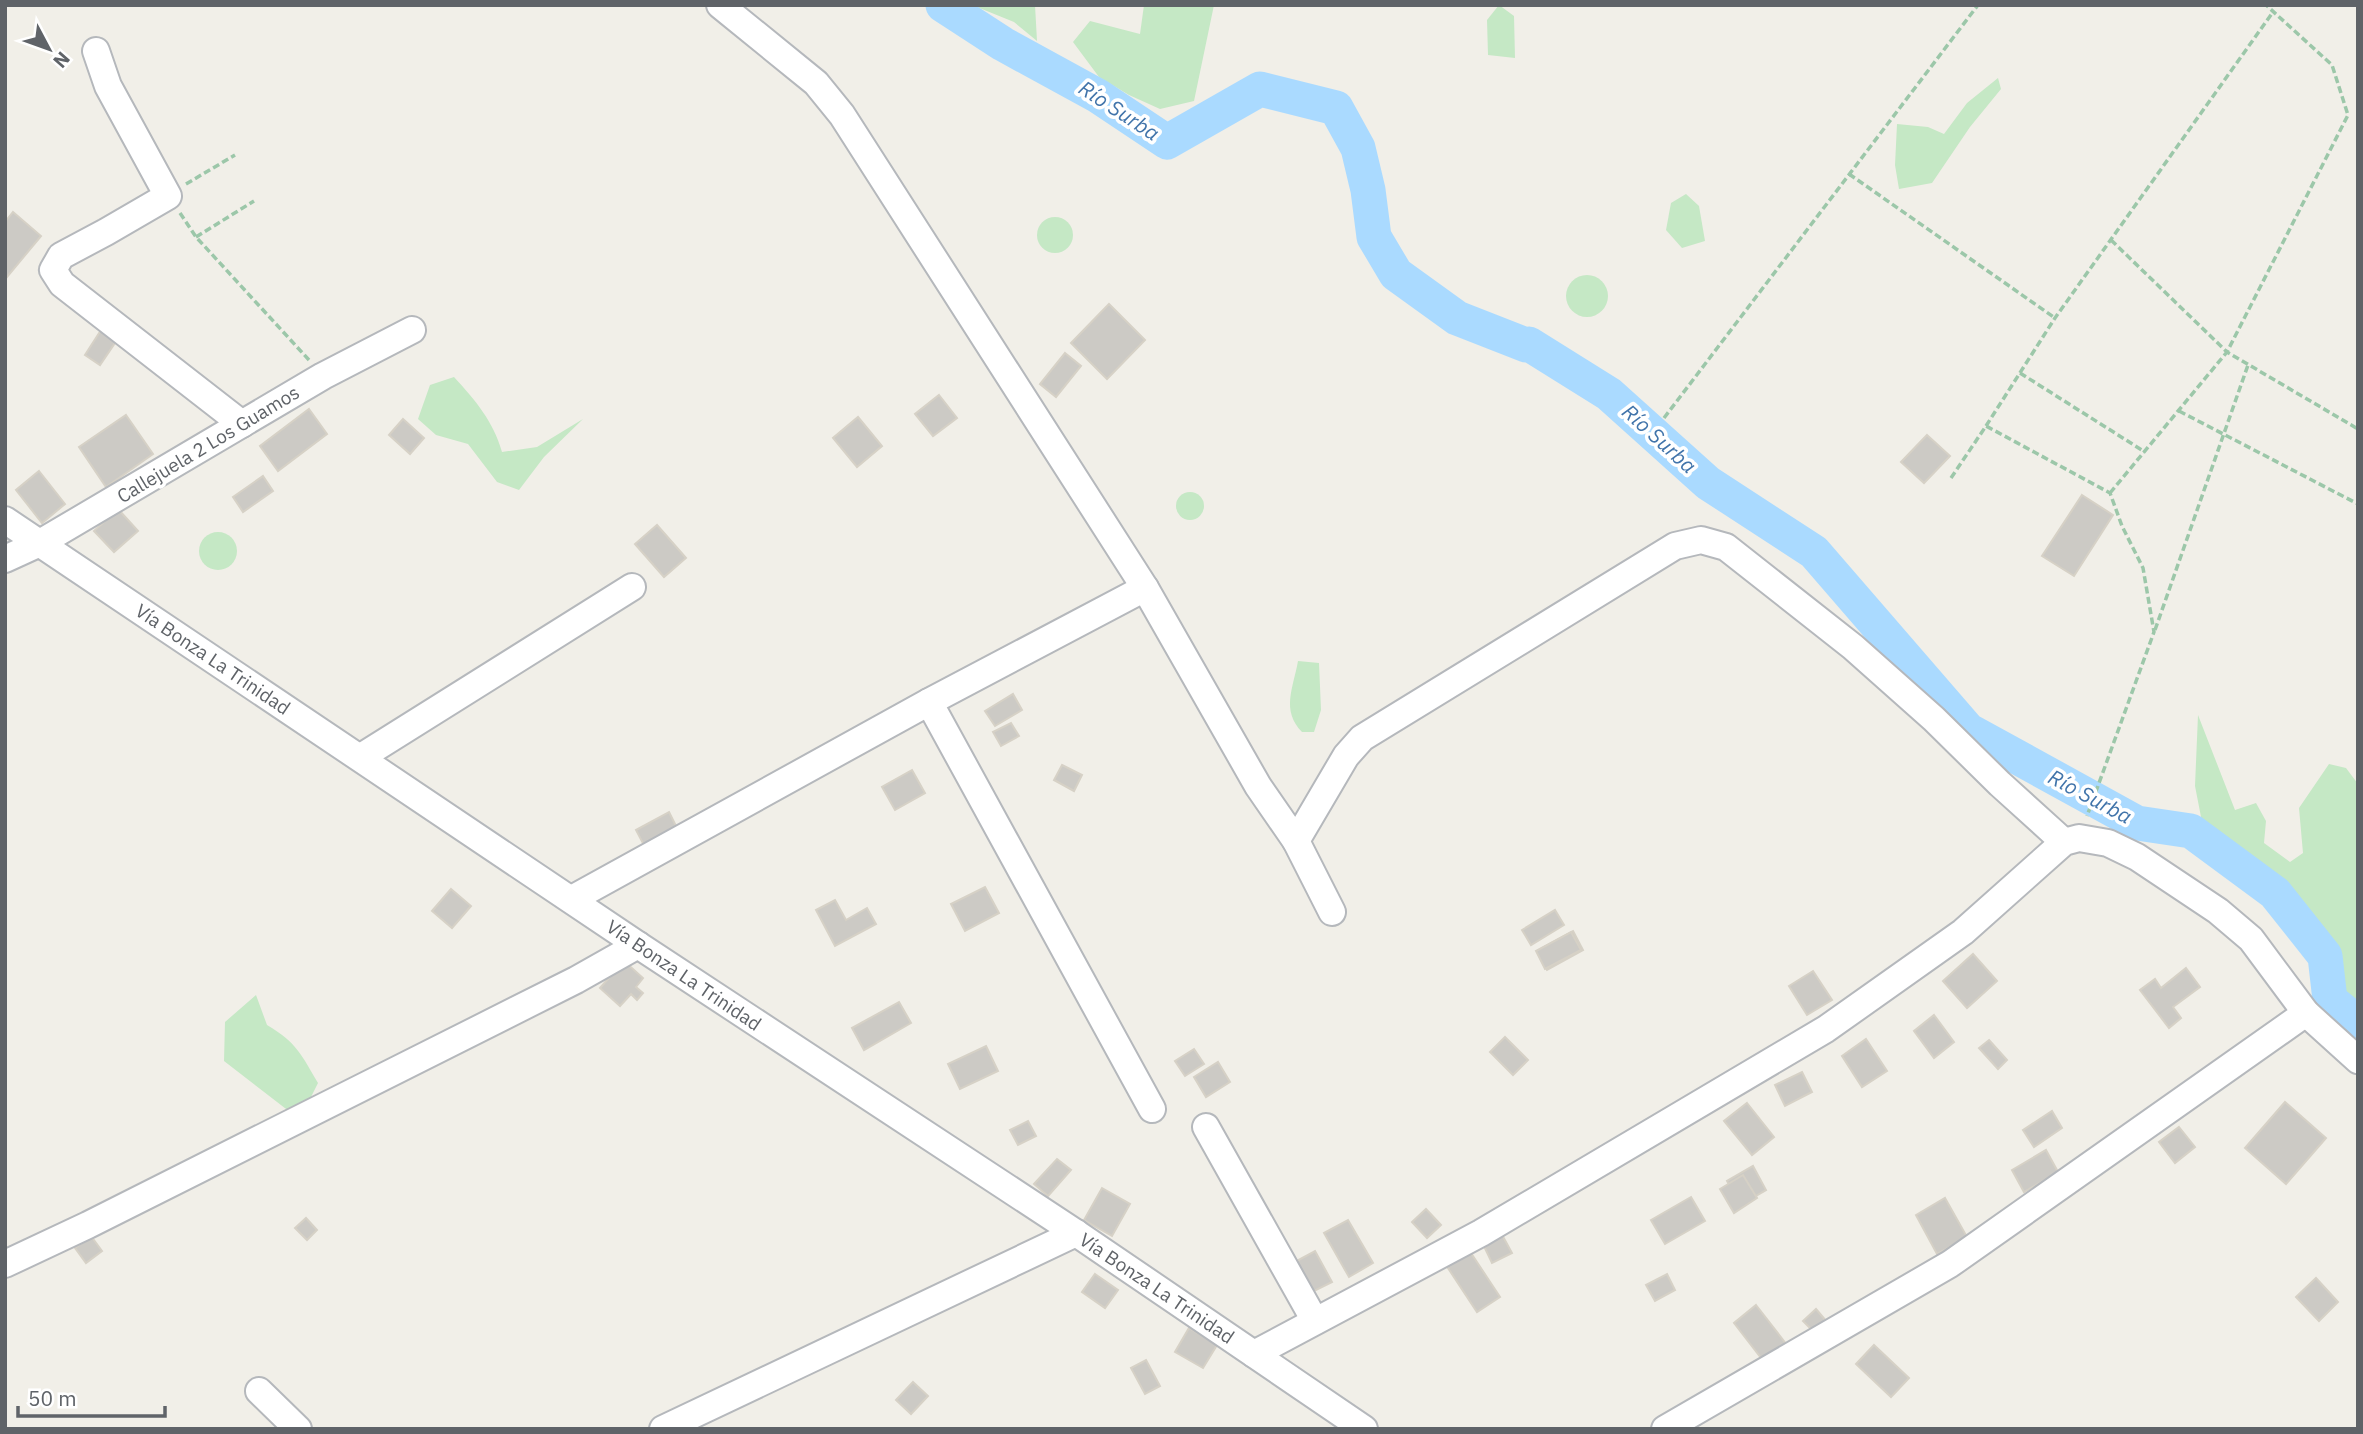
<svg xmlns="http://www.w3.org/2000/svg" width="2363" height="1434" font-family="'IBM Plex Sans',sans-serif">
	<rect width="100%" height="100%" fill="#f1efe8"/>
	<g fill="#c5e8c5">
		<path d="M972,5h63l2,36 -23,-19z"/>
		<path d="M1144,5h70l-20,96 -34,8 -31,-14 -30,-18 -26,-35 17,-21 50,13z"/>
		<path d="M1499,5l15,11 1,42 -27,-3 -1,-35z"/>
		<path d="M1998,78l3,11 -31,38 -38,56 -33,6 -4,-24 2,-41 31,3 16,7 23,-31z"/>
		<path d="M1686,194l13,12 6,35 -23,7 -16,-18 5,-27z"/>
		<circle cx="1055" cy="235" r="18"/>
		<circle cx="1587" cy="296" r="21"/>
		<path d="M454,377c22,24 39,44 48,75l35,-5 46,-28 -39,38 -25,33 -22,-8 -29,-38 -32,-9 -18,-16 12,-34z"/>
		<circle cx="1190" cy="506" r="14"/>
		<circle cx="218" cy="551" r="19"/>
		<path d="M1298,661l21,2 2,47 -7,22h-12c-21,-22 -9,-43 -4,-71z"/>
		<path d="M2198,715l37,95 21,-7 10,18 -2,22 26,19 13,-9 -4,-45 30,-44 17,4 12,16v222l-18,-18 -9,-14 -13,-28 -42,-65 -31,-31 -43,-28 -7,-36z"/>
		<path d="M256,995l11,30c30,18 34,29 51,58l-12,24 -16,5 -66,-51 1,-39z"/>
	</g>
	<g fill="none" stroke-linecap="round" stroke-linejoin="round">
		<path stroke="#aadaff" stroke-width="35" d="M943,5l60,39 95,52 69,46 93,-53 76,19 22,40 10,42 6,47 22,37 61,44 69,27 3,-1 80,50 99,89 106,69 154,178 169,93 54,8 84,62 50,63 5,44 28,23"/>
	</g>
	<g fill="#cccac5" stroke="#d6d1c6" stroke-width="2">
		<path d="M13,212l28,24 -34,41 -2,-2v-53z"/>
		<path d="M1109,304l36,36 -38,39 -36,-36z"/>
		<path d="M101,330l16,10 -17,25 -15,-10z"/>
		<path d="M1065,353l16,13 -25,31 -16,-13z"/>
		<path d="M939,395l18,23 -24,18 -18,-22z"/>
		<path d="M309,409l18,25 -49,37 -18,-25z"/>
		<path d="M126,415l27,39 -47,33 -27,-40z"/>
		<path d="M858,417l24,29 -25,21 -24,-29z"/>
		<path d="M403,419l21,19 -14,16 -21,-19z"/>
		<path d="M1927,435l23,21 -26,27 -23,-21z"/>
		<path d="M39,471l26,33 -23,19 -26,-33z"/>
		<path d="M263,476l10,15 -30,21 -10,-15z"/>
		<path d="M2082,495l31,20 -39,61 -32,-20z"/>
		<path d="M118,509l20,22 -24,21 -20,-21z"/>
		<path d="M657,525l29,33 -22,19 -29,-33z"/>
		<path d="M1013,694l9,16 -27,16 -10,-15z"/>
		<path d="M1011,723l8,13 -18,10 -8,-14z"/>
		<path d="M1062,765l20,10 -8,16 -20,-11z"/>
		<path d="M912,770l13,23 -30,17 -13,-23z"/>
		<path d="M669,812l11,22 -33,17 -11,-21z"/>
		<path d="M985,887l14,26 -34,18 -14,-27z"/>
		<path d="M451,889l20,17 -19,22 -20,-17z"/>
		<path d="M835,900l11,20 21,-12 9,16 -41,22 -19,-36z"/>
		<path d="M1555,910l9,15 -33,20 -9,-15z"/>
		<path d="M1573,931l10,19 -36,20 -10,-19z"/>
		<path d="M1571,932l10,18 -36,19 -9,-18z"/>
		<path d="M1973,954l24,27 -30,27 -24,-27z"/>
		<path d="M624,961l19,17 -7,9 7,6 -6,7 -6,-6 -11,12 -20,-18z"/>
		<path d="M2186,968l14,19 -27,20 8,11 -12,10 -29,-38 15,-11 6,9z"/>
		<path d="M1813,971l19,29 -25,15 -18,-29z"/>
		<path d="M899,1002l12,21 -47,27 -12,-22z"/>
		<path d="M1934,1015l20,27 -20,16 -20,-27z"/>
		<path d="M1505,1037l23,23 -15,15 -23,-23z"/>
		<path d="M1866,1039l21,32 -25,16 -20,-31z"/>
		<path d="M1989,1040l18,20 -9,9 -19,-21z"/>
		<path d="M986,1046l12,25 -38,18 -12,-25z"/>
		<path d="M1194,1049l10,15 -19,12 -10,-15z"/>
		<path d="M1218,1062l12,20 -24,15 -12,-20z"/>
		<path d="M1802,1072l10,20 -27,14 -10,-21z"/>
		<path d="M2285,1102l41,36 -40,46 -41,-36z"/>
		<path d="M1747,1103l27,34 -22,18 -28,-34z"/>
		<path d="M2052,1111l10,17 -28,19 -11,-17z"/>
		<path d="M1028,1121l8,15 -18,9 -8,-15z"/>
		<path d="M2179,1127l16,20 -20,16 -16,-21z"/>
		<path d="M2046,1150l12,22 -34,20 -12,-22z"/>
		<path d="M1057,1159l14,11 -23,26 -14,-12z"/>
		<path d="M1753,1166l13,24 -26,15 -13,-24z"/>
		<path d="M1743,1175l14,23 -23,15 -14,-24z"/>
		<path d="M1102,1188l28,16 -18,32 -28,-16z"/>
		<path d="M1691,1197l14,24 -40,23 -14,-24z"/>
		<path d="M1945,1198l22,39 -30,17 -21,-39z"/>
		<path d="M1426,1209l15,16 -14,13 -15,-16z"/>
		<path d="M306,1218l11,12 -10,10 -12,-12z"/>
		<path d="M1348,1220l25,43 -24,14 -25,-44z"/>
		<path d="M1500,1231l12,22 -20,10 -11,-23z"/>
		<path d="M91,1236l11,15 -16,12 -11,-15z"/>
		<path d="M1467,1247l33,50 -23,15 -33,-50z"/>
		<path d="M1315,1251l17,31 -22,11 -17,-30z"/>
		<path d="M1095,1274l23,16 -13,18 -23,-16z"/>
		<path d="M1667,1274l8,16 -20,11 -9,-16z"/>
		<path d="M2316,1278l22,24 -19,19 -23,-24z"/>
		<path d="M1756,1305l31,40 -22,18 -31,-40z"/>
		<path d="M1816,1309l11,13 -12,11 -12,-12z"/>
		<path d="M1189,1328l28,17 -14,23 -28,-16z"/>
		<path d="M1874,1345l35,33 -18,19 -35,-33z"/>
		<path d="M1146,1360l14,26 -15,8 -14,-26z"/>
		<path d="M913,1382l15,14 -17,18 -15,-14z"/>
	</g>
	<g fill="none" stroke-linecap="round" stroke-linejoin="round">
		<g stroke="#b5b8bc" stroke-width="30">
			<g id="minor">
				<path d="M720,5l96,78 26,32 303,473 113,198 38,55 36,71"/>
				<path d="M96,51l12,35 60,110 -62,36 -45,24 -8,14 9,14 180,140"/>
				<path d="M5,520l633,425 438,288 288,196"/>
				<path d="M5,559l35,-16 283,-167 89,-46"/>
				<path d="M929,702l223,407"/>
				<path d="M361,757l271,-170"/>
				<path d="M1296,841l50,-85 16,-18 313,-192 26,-6 25,7 127,100 81,72 66,65 64,58"/>
				<path d="M572,899l357,-197 216,-114"/>
				<path d="M1206,1127l109,194"/>
				<path d="M5,1264l83,-39 488,-245 62,-35"/>
				<path d="M1254,1354l227,-121 345,-204 137,-97 101,-90 15,-4 29,5 29,14 81,54 33,28 55,74 52,47"/>
				<path d="M259,1391l39,38"/>
				<path d="M663,1429l413,-196"/>
				<path d="M1665,1429l285,-165 356,-251"/>
			</g>
		</g>
		<g stroke="#9cc7a9" stroke-width="3.5" stroke-dasharray="7 3.5" stroke-linecap="butt">
			<path d="M1849,174l206,144"/>
			<path d="M186,184l49,-29"/>
			<path d="M180,213l16,24 113,123"/>
			<path d="M196,237l58,-36"/>
			<path d="M2111,240l116,112 131,77"/>
			<path d="M2020,373l125,79"/>
			<path d="M2179,411l179,93"/>
			<path d="M1664,418l314,-413"/>
			<path d="M1986,426l69,-108 218,-306"/>
			<path d="M1951,478l35,-52 124,67 12,33 21,42 11,64 -67,184"/>
			<path d="M2110,493l117,-141 121,-237 -16,-50 -66,-60"/>
			<path d="M2155,630l93,-265"/>
		</g>
		<use href="#minor" stroke="#fff" stroke-width="26"/>
	</g>
	<g text-anchor="middle" stroke-width="7" stroke-linejoin="round" paint-order="stroke">
		<g font-size="19" fill="#5f6368" stroke="#fff">
			<text transform="translate(208 444) rotate(-31)" y="7">Callejuela 2 Los Guamos</text>
			<text transform="translate(213 659) rotate(34)" y="7">Vía Bonza La Trinidad</text>
			<text transform="translate(684 975) rotate(34)" y="7">Vía Bonza La Trinidad</text>
			<text transform="translate(1157 1288) rotate(34)" y="7">Vía Bonza La Trinidad</text>
		</g>
		<g font-size="21" font-style="italic" fill="#4174aa" stroke="#fff">
			<text transform="translate(1119 111) rotate(33)" y="7">Río Surba</text>
			<text transform="translate(1659 439) rotate(42)" y="7">Río Surba</text>
			<text transform="translate(2090 797) rotate(28)" y="7">Río Surba</text>
		</g>
	</g>
	<rect width="2363" height="1434" fill="none" stroke="#5f6368" stroke-width="14"/>
	<g transform="translate(49 49) rotate(131)" stroke="#ffffff" stroke-width="5" paint-order="stroke">
	<path d="M0-5L12 26L0 18L-12 26Z" fill="#5f6368"/>
	<text y="-10" font-size="19" font-weight="bold" text-anchor="middle" fill="#5f6368">N</text>
	</g>
	<path d="M18 1406v10h147v-10" fill="none" stroke="#5f6368" stroke-width="3.5"/>
	<text x="28" y="1406" font-size="21" fill="#5f6368" stroke="#ffffff" stroke-width="5" paint-order="stroke">50 m</text>
</svg>
